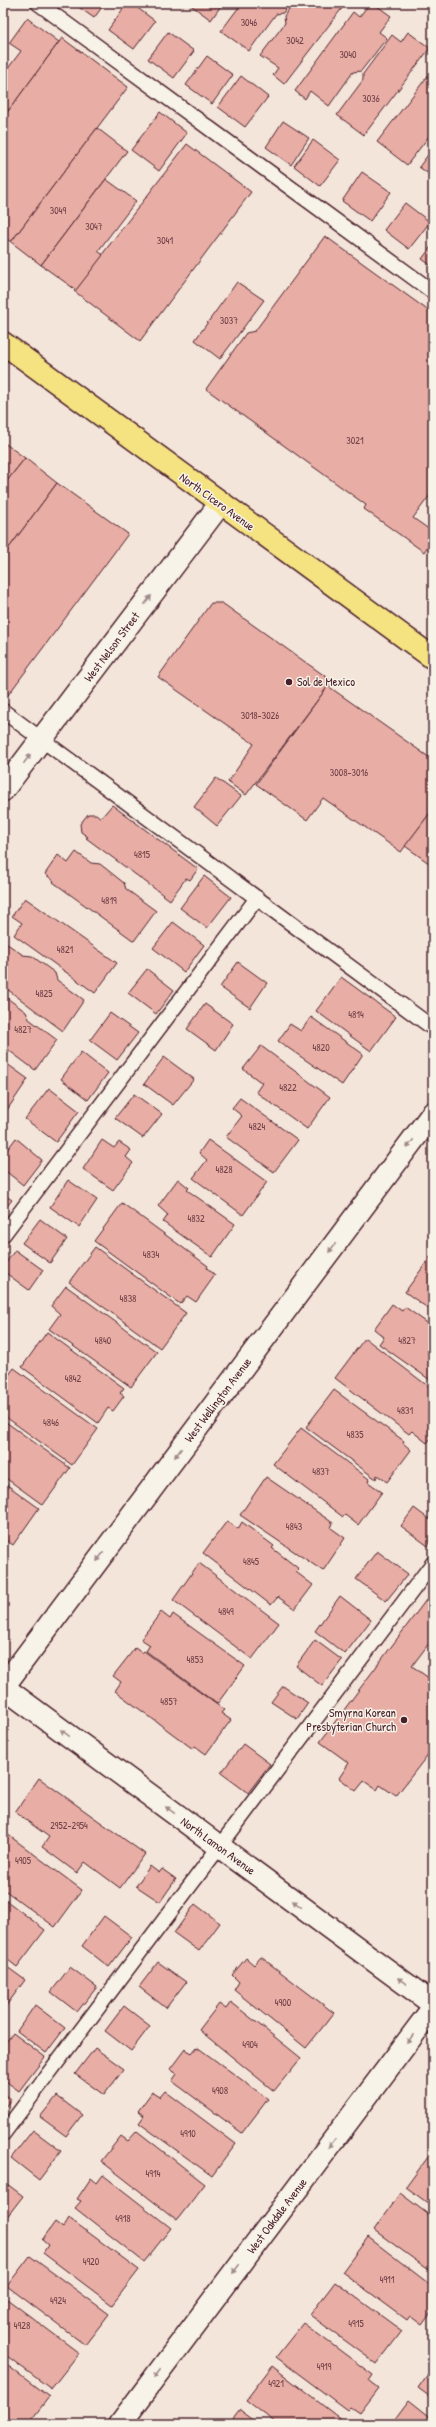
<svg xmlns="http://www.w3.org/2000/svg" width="436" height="2427" font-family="'Patrick Hand',sans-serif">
	<rect width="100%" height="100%" fill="#f4e5da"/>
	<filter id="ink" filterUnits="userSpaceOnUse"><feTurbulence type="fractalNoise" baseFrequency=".025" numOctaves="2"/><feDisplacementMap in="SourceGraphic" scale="8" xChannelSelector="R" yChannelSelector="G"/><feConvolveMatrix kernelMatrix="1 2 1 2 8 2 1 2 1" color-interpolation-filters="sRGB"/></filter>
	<g filter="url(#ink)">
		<g fill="#e8ada4" stroke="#4a1f2b">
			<path d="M73,3h32l-11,15z"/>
			<path d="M127,3h4l24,18 -21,28 -26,-19z"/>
			<path d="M188,3h35l-12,17z"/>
			<path d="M242,3h48l-7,10 -7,1 -27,37 -28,-20z"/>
			<path d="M293,3h53l-62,81 -11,-9 5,-7 -18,-12 25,-33 -1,-7z"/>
			<path d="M370,3h3l18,13 -12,16 8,6 -26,33 -8,1 -24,34 -19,-15 -5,8 -10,-8 58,-79 6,5z"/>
			<path d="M27,18l32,24 -50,68 -6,-4v-31l18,-24 -12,-8z"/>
			<path d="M168,32l26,19 -20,27 -26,-19z"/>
			<path d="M408,32l22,16 -66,87 -27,-20 26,-35v-6l29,-39 9,7z"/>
			<path d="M62,38l66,49 -117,155 -8,-6v-118z"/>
			<path d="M207,56l26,19 -21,29 -26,-19z"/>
			<path d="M433,69v62l-26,34 -30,-23z"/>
			<path d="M241,76l27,21 -23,30 -27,-20z"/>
			<path d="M160,112l27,21 -28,38 -28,-21z"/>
			<path d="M283,121l26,17 -18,27 -25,-18z"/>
			<path d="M97,128l30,23 -86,114 -30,-23z"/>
			<path d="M313,140l27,20 -20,26 -26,-20z"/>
			<path d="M187,144l64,48 -111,149 -66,-50z"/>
			<path d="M433,148v29l-14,-10z"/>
			<path d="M362,172l29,20 -21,29 -28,-20z"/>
			<path d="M106,179l30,22 -38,50 5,4 -27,35 -35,-25z"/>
			<path d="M405,203l25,19 -21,27 -25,-19z"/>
			<path d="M325,236l108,78v177l-20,27 20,14v7l-9,13 -60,-43 2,-4 -160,-116 40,-56 9,-2z"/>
			<path d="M433,244v23l-11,-8z"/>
			<path d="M237,282l27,18 -44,59 -25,-19z"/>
			<path d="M3,442l22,16 -22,28z"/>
			<path d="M25,458l32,25 -54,73v-70z"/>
			<path d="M57,483l71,51 -120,161 -5,-3v-136z"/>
			<path d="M211,603h11l110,78 -86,114 -18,-13 26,-38 -96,-67z"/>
			<path d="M328,686l105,74v49l-32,43 -78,-54 -16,22 -51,-36z"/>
			<path d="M216,778l25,18 -24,30 -23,-19z"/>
			<path d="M112,805l86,64 -8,11 -4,-2 -16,22 -84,-62 2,-1 -7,-5 -1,-8 8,-10h8l5,4z"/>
			<path d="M433,809v57l-28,-20z"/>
			<path d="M76,852l15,11 9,1 24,19 2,6 30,22 -22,30 -81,-59 1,-1 -9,-7 13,-19 10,8z"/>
			<path d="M204,876l27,21 -24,31 -27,-20z"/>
			<path d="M25,898l92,65 -22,30 -81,-58 8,-12 -10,-7z"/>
			<path d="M173,922l31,23 -20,27 -31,-24z"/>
			<path d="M6,943l17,12 9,1 23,17 2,7 27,20 -21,31 -60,-45v-39z"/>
			<path d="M238,962l29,21 -17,25 -30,-21z"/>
			<path d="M147,969l27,21 -18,24 -28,-21z"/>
			<path d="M341,977l55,40 -25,34 -55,-40z"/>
			<path d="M3,995l23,17 3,7 28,21 -22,30 -32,-24z"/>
			<path d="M205,1004l28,20 -17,26 -29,-21z"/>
			<path d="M110,1013l28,20 -21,27 -27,-20z"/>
			<path d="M311,1017l52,37 -21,31 -64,-44 12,-17 11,7z"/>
			<path d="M261,1046l69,51 -23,32 -51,-37 6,-9 -19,-14z"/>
			<path d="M81,1052l27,21 -20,27 -27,-21z"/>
			<path d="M164,1057l30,22 -21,26 -29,-21z"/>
			<path d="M3,1061l25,18 -21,31 -4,-3z"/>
			<path d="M49,1088l30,23 -23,31 -31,-23z"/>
			<path d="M134,1094l28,20 -19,24 -28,-20z"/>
			<path d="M240,1098l58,42 -24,32 -48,-35 16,-21 -10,-8z"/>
			<path d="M16,1138l26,22 -19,25 -20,-16v-14z"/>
			<path d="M102,1140l12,8 5,-6 12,8 -5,7 7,6 -20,27 -30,-21z"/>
			<path d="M208,1140l59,42 -24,33 -50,-37 14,-18 -8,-7z"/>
			<path d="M178,1179l11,9 -2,2 48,34 -23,33 -49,-35 5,-7 -10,-9z"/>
			<path d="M68,1180l29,20 -18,27 -29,-20z"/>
			<path d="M3,1194l9,6 -9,11z"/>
			<path d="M122,1203l86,63 -1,2 8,7 -19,27 -9,-6 -7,8 -86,-63z"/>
			<path d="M40,1219l27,20 -17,24 -28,-20z"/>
			<path d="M95,1247l91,66 -26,35 -91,-66z"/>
			<path d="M15,1250l28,20 -14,20 -26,-19v-4z"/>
			<path d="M431,1256l2,2v54l-28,-20z"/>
			<path d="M66,1286l91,66 -26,35 -82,-58 11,-15 -9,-8z"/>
			<path d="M392,1304l10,7 3,-4 28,20v55l-54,-38 5,-7 -10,-8z"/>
			<path d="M47,1332l77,56 -4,5 4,3 -11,15 -5,-3 -10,15 -76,-56z"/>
			<path d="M365,1338l68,52v45l-6,8 -15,-12 -3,3 -74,-56z"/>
			<path d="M14,1368l84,61 -26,36 -69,-50v-32z"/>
			<path d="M334,1390l70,51 -1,2 8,7 -24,32 -10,-7 -1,4 -70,-52z"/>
			<path d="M3,1420l67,48 -27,37 -40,-29z"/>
			<path d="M301,1428l68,51 -1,3 14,10 -24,33 -13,-10 -2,2 -70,-53z"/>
			<path d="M266,1477l67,46 -2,5 14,10 -22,33 -83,-56z"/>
			<path d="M3,1482l36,26 -26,37 -10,-7z"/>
			<path d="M414,1508l19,14v17l-5,7 -27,-20z"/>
			<path d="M227,1521l11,8 4,-7 32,24 -2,2 27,21 -3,3 17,13 -18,24 -17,-12 -7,8 -68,-52z"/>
			<path d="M377,1551l31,23 -22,27 -30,-22z"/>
			<path d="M199,1563l80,60 -27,36 -79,-59z"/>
			<path d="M340,1596l31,24 -26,34 -30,-23z"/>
			<path d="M426,1600l7,6v32l-21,28 21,15v67l-37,48 -16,-11 -3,5 -13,-9 -8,10 -17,-13 10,-15 -29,-21z"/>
			<path d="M161,1612l9,7 3,-5 72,52 -28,38 -71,-53 4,-6 -9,-6z"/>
			<path d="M315,1640l27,20 -20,26 -26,-20z"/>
			<path d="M135,1648l7,5 2,-2 80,59 -3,3 10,7 -25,34 -11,-8 -2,3 -78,-58 6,-9 -8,-6z"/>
			<path d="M283,1686l25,17 -11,16 -26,-17z"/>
			<path d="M243,1744l27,20 -22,29 -27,-20z"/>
			<path d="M39,1778l106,76 -25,34 -35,-26 -8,11 -35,-26 7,-10 -34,-25z"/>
			<path d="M3,1831l79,59 -27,37 -52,-38z"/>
			<path d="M150,1866l9,7 3,-4 14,10 -16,23 -24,-16z"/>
			<path d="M3,1898l42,32 -28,37 -14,-11z"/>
			<path d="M195,1904l25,19 -21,28 -25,-18z"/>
			<path d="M104,1916l28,21 -23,30 -27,-21z"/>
			<path d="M261,1957l73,56 -28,35 -72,-58 5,-8 -7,-7 14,-17 8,7z"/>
			<path d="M158,1962l28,20 -20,26 -27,-21z"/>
			<path d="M3,1964l22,16 -22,30z"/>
			<path d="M70,1967l27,20 -20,25 -26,-20z"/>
			<path d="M231,2002l70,56 -27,33 -75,-61 20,-26 7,5z"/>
			<path d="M35,2005l30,23 -19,25 -29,-22z"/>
			<path d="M124,2006l26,20 -19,25 -26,-20z"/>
			<path d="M13,2033l32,24 -26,34 -16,-12v-33z"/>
			<path d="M197,2047l71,52 -26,34 -70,-52 5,-7 -7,-5 15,-20 7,4z"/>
			<path d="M95,2048l29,21 -20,26 -29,-21z"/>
			<path d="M165,2091l71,53 -24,32 -73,-53 5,-7 -6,-5 14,-19 8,5z"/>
			<path d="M3,2093l8,6 -8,11z"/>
			<path d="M57,2096l25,19 -16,21 -26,-19z"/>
			<path d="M33,2130l28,21 -22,29 -28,-22z"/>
			<path d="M137,2131l68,53 -28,36 -76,-59 20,-25 7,5z"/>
			<path d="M431,2153l2,1v53l-27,-20z"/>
			<path d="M103,2175l68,53 -27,34 -69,-54 6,-7 -4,-2 14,-21 6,5z"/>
			<path d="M3,2181l20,15 -20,26z"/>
			<path d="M400,2193l33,25v55l-59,-43z"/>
			<path d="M69,2218l70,52 -27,35 -69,-52 5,-8 -6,-5 13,-18 8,6z"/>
			<path d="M368,2237l64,49 1,24 -11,15 -12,-9 -3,4 -65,-48z"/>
			<path d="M30,2256l79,58 -24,31 -78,-59z"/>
			<path d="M335,2282l67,49 -25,33 -67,-49z"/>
			<path d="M3,2296l76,57 -28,36 -48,-36z"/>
			<path d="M303,2323l70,52 -4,6 9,7 -19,25 -9,-6 -3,3 -71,-53z"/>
			<path d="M3,2362l46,35 -21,27 -25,-1z"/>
			<path d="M272,2366l75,58h-70l-31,-24z"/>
			<path d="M433,2367v32l-15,-11z"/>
			<path d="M409,2400l24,19v5h-42z"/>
			<path d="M240,2410l19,14h-30z"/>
		</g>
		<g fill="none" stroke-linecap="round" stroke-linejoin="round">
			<g stroke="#4a1f2b" stroke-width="17">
				<g id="lane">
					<path d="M38,3l395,289"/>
					<path d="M3,711l430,317"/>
					<path d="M3,1235l254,-337"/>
					<path d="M3,2134l430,-571"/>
				</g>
			</g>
			<g stroke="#4a1f2b" stroke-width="25">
				<g id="street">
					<path d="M3,790l217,-286"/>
					<path d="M3,1687l430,-574"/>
					<path d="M3,1687l430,317"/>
					<path d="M120,2424l313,-416"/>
				</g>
			</g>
			<g stroke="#4a1f2b" stroke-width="25">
				<path id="primary" d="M3,343l430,315"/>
			</g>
			<use href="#lane" stroke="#f7f3e8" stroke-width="14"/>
			<use href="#street" stroke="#f7f3e8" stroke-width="22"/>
			<use href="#primary" stroke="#f5e382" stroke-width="22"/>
		</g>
		<defs><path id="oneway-solid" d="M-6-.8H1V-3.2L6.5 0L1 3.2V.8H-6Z"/></defs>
		<g fill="#a0898a">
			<use href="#oneway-solid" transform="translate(148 600) rotate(-53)"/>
			<use href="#oneway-solid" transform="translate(27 759) rotate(-53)"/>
			<use href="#oneway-solid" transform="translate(410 1144) rotate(127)"/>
			<use href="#oneway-solid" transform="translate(332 1248) rotate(127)"/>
			<use href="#oneway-solid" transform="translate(178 1453) rotate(127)"/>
			<use href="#oneway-solid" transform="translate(100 1557) rotate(127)"/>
			<use href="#oneway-solid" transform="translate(65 1733) rotate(-144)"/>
			<use href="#oneway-solid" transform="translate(170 1810) rotate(-144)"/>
			<use href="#oneway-solid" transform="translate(297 1904) rotate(-144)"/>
			<use href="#oneway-solid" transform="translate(402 1981) rotate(-144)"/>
			<use href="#oneway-solid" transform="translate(410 2039) rotate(127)"/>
			<use href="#oneway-solid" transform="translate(332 2143) rotate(127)"/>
			<use href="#oneway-solid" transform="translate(236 2269) rotate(127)"/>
			<use href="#oneway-solid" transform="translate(158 2373) rotate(127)"/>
		</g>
	</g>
	<g fill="#4a1f2b" stroke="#f7f3e8" stroke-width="1.5">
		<circle cx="289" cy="682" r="4"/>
		<circle cx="404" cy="1720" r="4"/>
	</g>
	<g text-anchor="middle" stroke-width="3" stroke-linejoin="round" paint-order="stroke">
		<g font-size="10" fill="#724249">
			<text x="249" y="26">3046</text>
			<text x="295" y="44">3042</text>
			<text x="348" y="58">3040</text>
			<text x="371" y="102">3036</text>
			<text x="58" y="214">3049</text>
			<text x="94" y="230">3047</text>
			<text x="165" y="244">3041</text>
			<text x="229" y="324">3037</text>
			<text x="355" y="444">3021</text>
			<text x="260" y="719">3018-3026</text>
			<text x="349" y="776">3008-3016</text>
			<text x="142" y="858">4815</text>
			<text x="109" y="904">4819</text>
			<text x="65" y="953">4821</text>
			<text x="44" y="997">4825</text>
			<text x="356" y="1018">4814</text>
			<text x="23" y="1033">4827</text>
			<text x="321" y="1051">4820</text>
			<text x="288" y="1091">4822</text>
			<text x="257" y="1130">4824</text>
			<text x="224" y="1173">4828</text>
			<text x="196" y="1222">4832</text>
			<text x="151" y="1258">4834</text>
			<text x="128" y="1302">4838</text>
			<text x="103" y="1344">4840</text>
			<text x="407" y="1344">4827</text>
			<text x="73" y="1382">4842</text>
			<text x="405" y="1414">4831</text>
			<text x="51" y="1426">4846</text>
			<text x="355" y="1438">4835</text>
			<text x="321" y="1475">4837</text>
			<text x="294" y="1530">4843</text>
			<text x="251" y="1565">4845</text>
			<text x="226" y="1615">4849</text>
			<text x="195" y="1663">4853</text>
			<text x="169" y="1705">4857</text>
			<text x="69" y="1829">2952-2954</text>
			<text x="23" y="1864">4905</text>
			<text x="283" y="2006">4900</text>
			<text x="250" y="2048">4904</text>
			<text x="220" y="2094">4908</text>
			<text x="188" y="2137">4910</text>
			<text x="153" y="2177">4914</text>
			<text x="123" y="2222">4918</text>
			<text x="91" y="2265">4920</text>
			<text x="387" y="2283">4911</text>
			<text x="58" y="2304">4924</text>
			<text x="356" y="2327">4915</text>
			<text x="22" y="2329">4928</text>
			<text x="324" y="2370">4919</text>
			<text x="276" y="2387">4921</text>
		</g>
		<g font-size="12" fill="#4a1f2b" stroke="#f7f3e8">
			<text transform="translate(217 502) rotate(36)" y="4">North Cicero Avenue</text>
			<text transform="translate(112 647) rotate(-53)" y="4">West Nelson Street</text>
			<text transform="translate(218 1400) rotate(-53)" y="4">West Wellington Avenue</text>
			<text transform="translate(218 1846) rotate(36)" y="4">North Lamon Avenue</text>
			<text transform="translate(277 2216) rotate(-53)" y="4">West Oakdale Avenue</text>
		</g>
		<g font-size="12" fill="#4a1f2b" stroke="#f7f3e8" text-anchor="start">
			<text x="297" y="686">Sol de Mexico</text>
			<text x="396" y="1717" text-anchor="end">Smyrna Korean<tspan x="396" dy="14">Presbyterian Church</tspan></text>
		</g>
	</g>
	<rect width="436" height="2427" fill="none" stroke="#f7f3e8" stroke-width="16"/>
	<rect x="8" y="8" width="420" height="2411" fill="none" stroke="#4a1f2b" stroke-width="1.5" filter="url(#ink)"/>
</svg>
